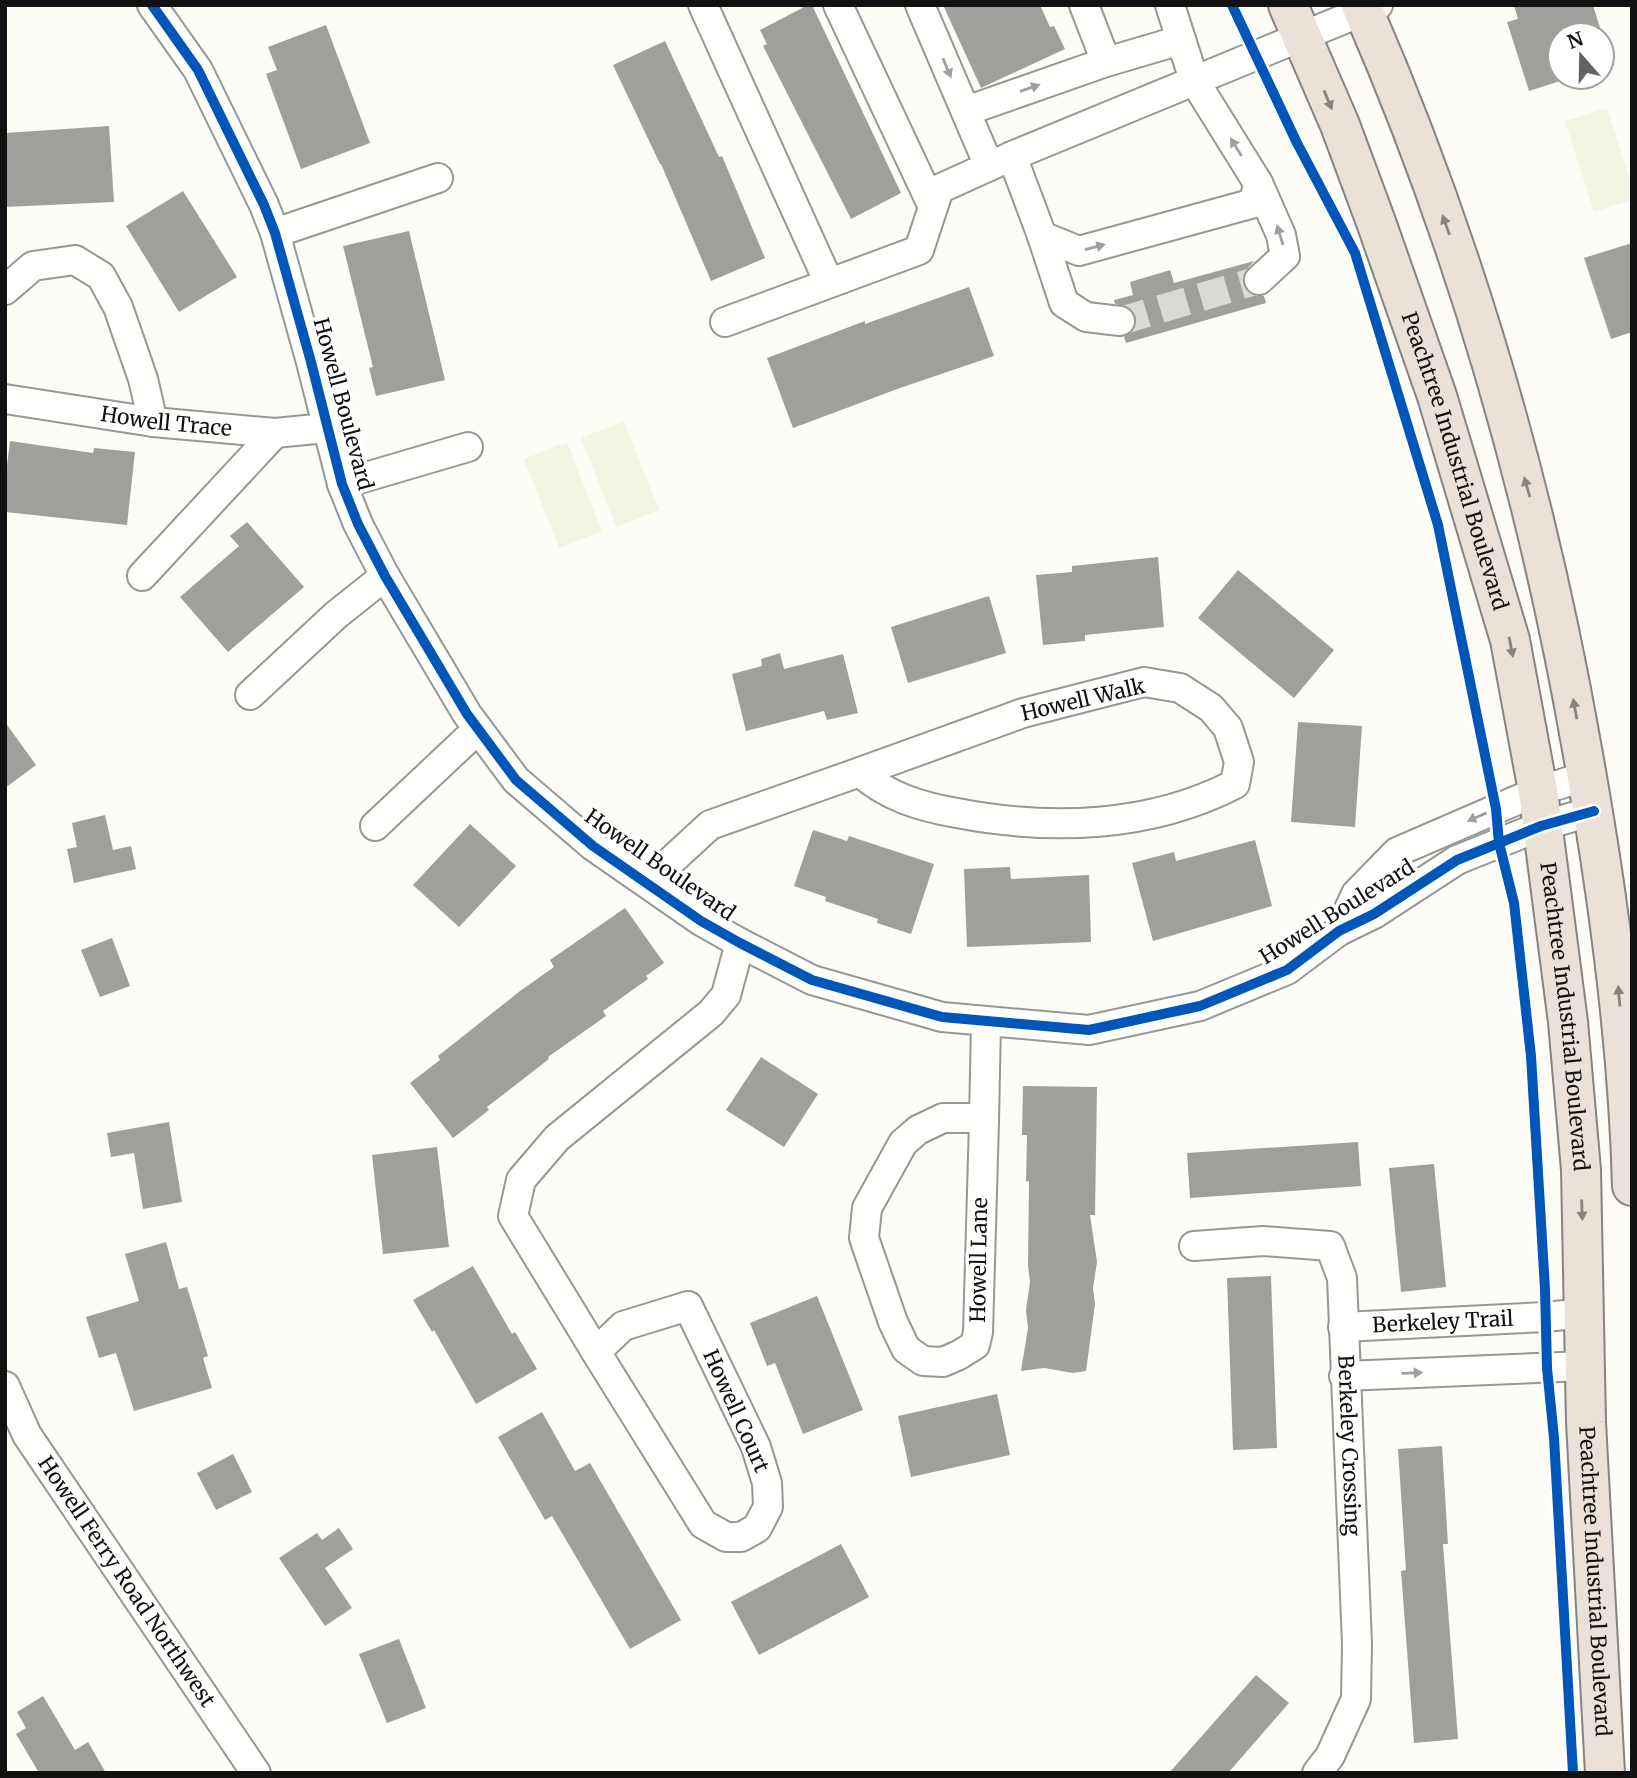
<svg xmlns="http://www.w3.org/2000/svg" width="1637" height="1778" font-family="Merriweather,serif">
	<rect width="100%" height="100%" fill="#fdfcf7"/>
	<g fill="#f0f6e1">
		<path d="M1607,108l25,78v14l-38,12 -29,-91z"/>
		<path d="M624,421l35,89 -43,17 -35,-89z"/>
		<path d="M567,442l35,89 -43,17 -35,-89z"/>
	</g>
	<g fill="#a19f9c">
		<path d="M808,5h4l89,188 -50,26 -88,-173 4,-2 -7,-14z"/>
		<path d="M943,5h97l10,22 4,-1 11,23 -84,39z"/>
		<path d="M1514,5h79l8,26 -12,4h-29v46l-31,10 -22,-69 11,-3z"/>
		<path d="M326,25l44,118 -69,26 -35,-95 11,-4 -9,-23z"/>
		<path d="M665,41l54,116 3,-1 43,102 -54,23 -50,-117h-1l-47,-99z"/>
		<path d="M109,126l5,76 -109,5v-74z"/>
		<path d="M183,191l54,86 -58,35 -53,-86z"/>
		<path d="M409,231l36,149 -69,16 -7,-28 4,-1 -30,-121z"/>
		<path d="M1632,243v89l-21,7 -27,-81z"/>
		<path d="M1254,261l-11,13v10l3,7 7,5h11l2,7 -140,40 -2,-6 9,-6 3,-7 -1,-9 -6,-8 -14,-3 -1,-4 19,-5 -3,-13 40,-12 4,13z"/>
		<path d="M969,287l25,69 -94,32 -107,40 -26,-70 98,-37v3z"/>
		<path d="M10,441l83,12 1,-5 41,4 -8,73 -122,-13v-30z"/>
		<path d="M247,522l57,65 -76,65 -48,-55 59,-51 -9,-10z"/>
		<path d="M1158,557l6,70 -79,8v6l-42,4 -7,-70 36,-3v-6z"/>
		<path d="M1238,570l96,80 -40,48 -96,-80z"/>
		<path d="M989,596l17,57 -98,30 -17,-56z"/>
		<path d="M780,653l4,16 59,-15 15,59 -31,7 -3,-9 -78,20 -14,-57 30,-8 -1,-7z"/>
		<path d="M5,722l31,43 -31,23z"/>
		<path d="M1298,722l64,4 -7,101 -64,-5z"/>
		<path d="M105,815l8,35 18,-4 5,23 -62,14 -7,-34 10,-2 -5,-24z"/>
		<path d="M470,824l46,42 -57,61 -46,-42z"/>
		<path d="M813,830l34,11 2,-5 85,28 -23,70 -34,-11 1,-4 -53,-18 1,-4 -32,-11z"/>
		<path d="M1255,840l17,66 -119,35 -21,-78 42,-11 2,9z"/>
		<path d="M1010,867l1,12 78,-4 2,67 -124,5 -3,-78z"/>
		<path d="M625,908l39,55 -18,13 2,3 -45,32 3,5 -58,41 1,2 -62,48 2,3 -36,28 -43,-55 30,-23 -2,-4 82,-65 34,-24 -4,-7z"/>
		<path d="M112,938l18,48 -30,11 -19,-47z"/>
		<path d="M761,1057l57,37 -34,53 -58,-37z"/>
		<path d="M1023,1086l74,1 -2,128h-5l7,47 -4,26 2,16 -9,67 -13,2 -29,-5 -23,3 7,-43 -2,-18 4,-28 -2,-16 1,-85 -3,1 1,-47h-5z"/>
		<path d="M169,1122l13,80 -39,7 -9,-56 -23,4 -4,-24z"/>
		<path d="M1358,1142l3,44 -171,12 -3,-45z"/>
		<path d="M437,1147l12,100 -66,7 -11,-99z"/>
		<path d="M1434,1164l12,123 -45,5 -12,-124z"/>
		<path d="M166,1242l13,47 8,-2 21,69 -5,2 9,30 -78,23 -18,-58 -17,5 -13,-41 53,-16 -14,-47z"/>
		<path d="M473,1266l39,68 3,-2 22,37 -61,35 -42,-74 -2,2 -19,-32z"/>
		<path d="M1271,1276l6,172 -44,2 -6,-172z"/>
		<path d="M817,1296l46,114 -60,24 -28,-71 -8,3 -17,-43z"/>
		<path d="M997,1394l13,61 -99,22 -13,-61z"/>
		<path d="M542,1412l33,59 15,-8 91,157 -51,29 -78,-133 -7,4 -47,-83z"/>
		<path d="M1442,1446l6,98h-5l15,195 -44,4 -13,-172 5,-1 -8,-121z"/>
		<path d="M233,1454l19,38 -36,18 -19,-37z"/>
		<path d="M339,1528l14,21 -28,19 27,40 -27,18 -46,-68 38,-25 5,7z"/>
		<path d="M841,1544l28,53 -110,58 -28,-53z"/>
		<path d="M399,1639l27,69 -39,15 -28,-69z"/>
		<path d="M1256,1675l33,28 -61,70h-59z"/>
		<path d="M43,1696l32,54 13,-8 18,31h-71l3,-2 -22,-37 10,-6 -9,-16z"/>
	</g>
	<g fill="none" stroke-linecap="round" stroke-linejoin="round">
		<path stroke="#dad9d4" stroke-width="28" stroke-dasharray="28 14" stroke-linecap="butt" d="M1120,321l139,-41"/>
		<g stroke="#979795" stroke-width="32">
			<g id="minor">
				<path d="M152,5l46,65 66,135 11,28 36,129 31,122 16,40 27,52 82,138 49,66 77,66 108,75 39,22 72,37 130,37 147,13 111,-24 87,-36 52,-39 35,-17 83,-54 84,-34 53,-15"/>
				<path d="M703,5l126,278"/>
				<path d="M838,5l95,202"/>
				<path d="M920,5l69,161"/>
				<path d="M1084,5l22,57 75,-22"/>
				<path d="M966,111l140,-49"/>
				<path d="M1012,156l30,80 37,15 175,-48 4,-20 -64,-103 -24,-75"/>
				<path d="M1258,183l23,52 4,21 -26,24"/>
				<path d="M275,233l163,-55"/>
				<path d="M1042,236l22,67 22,14 34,4"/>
				<path d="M5,290l28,-24 42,-6 26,16 17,31 25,72 10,43"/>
				<path d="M725,322l194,-72 20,-61 73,-33 366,-151"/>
				<path id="s1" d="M5,399l148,23 122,11 51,-5"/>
				<path d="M342,484l126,-37"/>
				<path d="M142,576l133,-143"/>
				<path d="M1144,682l36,6 31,20 17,20 11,34 -4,22c-85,44 -185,47 -278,29 -35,-6 -70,-16 -97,-41l163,-59z"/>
				<path d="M250,695l86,-80 49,-39"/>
				<path d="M375,826l103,-97"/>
				<path d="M647,883l63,-58 150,-53"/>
				<path d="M1339,931l17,-37 41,-42 141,-61 49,-15"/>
				<path d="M943,1118h28l13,3 -6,211 -3,13 -16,10 -16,7 -20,-1 -17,-12 -13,-27 -29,-84 3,-30 36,-65 15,-13z"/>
				<path d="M984,1121l2,-98"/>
				<path id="s2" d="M1194,1246l69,-5 67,5 12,32 15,366 -1,55 -26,57 -13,17"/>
				<path d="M688,1306l68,141 11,36 1,24 -11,21 -16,9h-15l-23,-13 -107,-172 27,-26z"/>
				<path id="s3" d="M1343,1327l203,-10 37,-4"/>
				<path d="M596,1352l-83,-136 8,-36 36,-42 154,-125 15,-18 14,-52"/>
				<path d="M1344,1376l240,-10"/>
				<path id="s4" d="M5,1386l22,49 229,338"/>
			</g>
		</g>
		<g stroke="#858482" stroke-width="42">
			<g id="highway">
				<path id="s5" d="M1288,5l52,120 36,97 61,174 73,244 28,151 30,231 13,148 5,252 19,351"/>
				<path d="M1361,5c104,238 176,488 221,744 26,144 46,290 50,437"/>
			</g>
		</g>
		<use href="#minor" stroke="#fffffe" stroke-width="28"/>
		<use href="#highway" stroke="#eae1d8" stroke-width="38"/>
		<g stroke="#fff" stroke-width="15">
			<g id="cycleway">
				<path d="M152,5l46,65 66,135 11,28 36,129 31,122 16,40 27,52 82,138 49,66 77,66 108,75 39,22 72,37 130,37 147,13 111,-24 87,-36 52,-39 35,-17 83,-54 84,-34 53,-15"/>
				<path d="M1232,5l65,138 58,110 83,272 58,284 3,34 15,60 17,153 14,233 2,79 7,70 19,335"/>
			</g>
		</g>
		<use href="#cycleway" stroke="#0057b8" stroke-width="10"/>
	</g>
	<defs><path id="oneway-solid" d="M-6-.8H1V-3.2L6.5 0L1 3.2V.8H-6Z" transform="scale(1.75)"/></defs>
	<g fill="#a0a09f">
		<use href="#oneway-solid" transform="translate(947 68) rotate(67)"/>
		<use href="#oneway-solid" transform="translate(1030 88) rotate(-19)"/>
		<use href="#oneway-solid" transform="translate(1236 147) rotate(-122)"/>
		<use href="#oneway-solid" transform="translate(1280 235) rotate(-107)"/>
		<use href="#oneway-solid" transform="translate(1095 247) rotate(-15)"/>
		<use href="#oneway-solid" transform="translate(1477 817) rotate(157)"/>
		<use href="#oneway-solid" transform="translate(1412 1373) rotate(-2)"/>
	</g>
	<g fill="#88837e">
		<use href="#oneway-solid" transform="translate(1328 100) rotate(67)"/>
		<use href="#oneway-solid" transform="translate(1446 225) rotate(-110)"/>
		<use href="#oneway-solid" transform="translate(1527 487) rotate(-106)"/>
		<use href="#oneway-solid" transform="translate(1511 647) rotate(79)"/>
		<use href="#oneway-solid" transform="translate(1575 709) rotate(-100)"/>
		<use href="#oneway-solid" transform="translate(1619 996) rotate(-95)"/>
		<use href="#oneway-solid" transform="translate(1582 1210) rotate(88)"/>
	</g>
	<g text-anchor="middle" stroke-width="7" stroke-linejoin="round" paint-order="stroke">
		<g font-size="21" fill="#111" stroke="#fff">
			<text transform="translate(343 404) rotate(75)" y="7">Howell Boulevard</text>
			<text dy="7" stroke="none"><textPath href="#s1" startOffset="163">Howell Trace</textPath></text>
			<text dy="7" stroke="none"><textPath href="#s5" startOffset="486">Peachtree Industrial Boulevard</textPath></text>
			<text transform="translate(1083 700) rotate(-13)" y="7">Howell Walk</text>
			<text transform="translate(660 865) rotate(35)" y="7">Howell Boulevard</text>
			<text transform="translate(1337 912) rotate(-32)" y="7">Howell Boulevard</text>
			<text dy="7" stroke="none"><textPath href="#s5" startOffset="1054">Peachtree Industrial Boulevard</textPath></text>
			<text transform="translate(979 1260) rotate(-89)" y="7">Howell Lane</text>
			<text dy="7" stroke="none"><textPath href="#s3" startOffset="100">Berkeley Trail</textPath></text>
			<text transform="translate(736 1411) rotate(66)" y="7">Howell Court</text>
			<text dy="7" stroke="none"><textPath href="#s2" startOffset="338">Berkeley Crossing</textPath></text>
			<text dy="7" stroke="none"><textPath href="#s5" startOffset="1620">Peachtree Industrial Boulevard</textPath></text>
			<text dy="7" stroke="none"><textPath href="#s4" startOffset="231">Howell Ferry Road Northwest</textPath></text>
		</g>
	</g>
	<rect width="1637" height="1778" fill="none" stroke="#111111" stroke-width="14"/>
	<g transform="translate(1581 56) rotate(340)"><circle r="33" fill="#ffffff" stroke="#a0a0a0" stroke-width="2"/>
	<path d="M0-5L12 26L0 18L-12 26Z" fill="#646362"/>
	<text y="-10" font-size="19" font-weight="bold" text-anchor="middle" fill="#111111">N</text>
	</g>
</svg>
